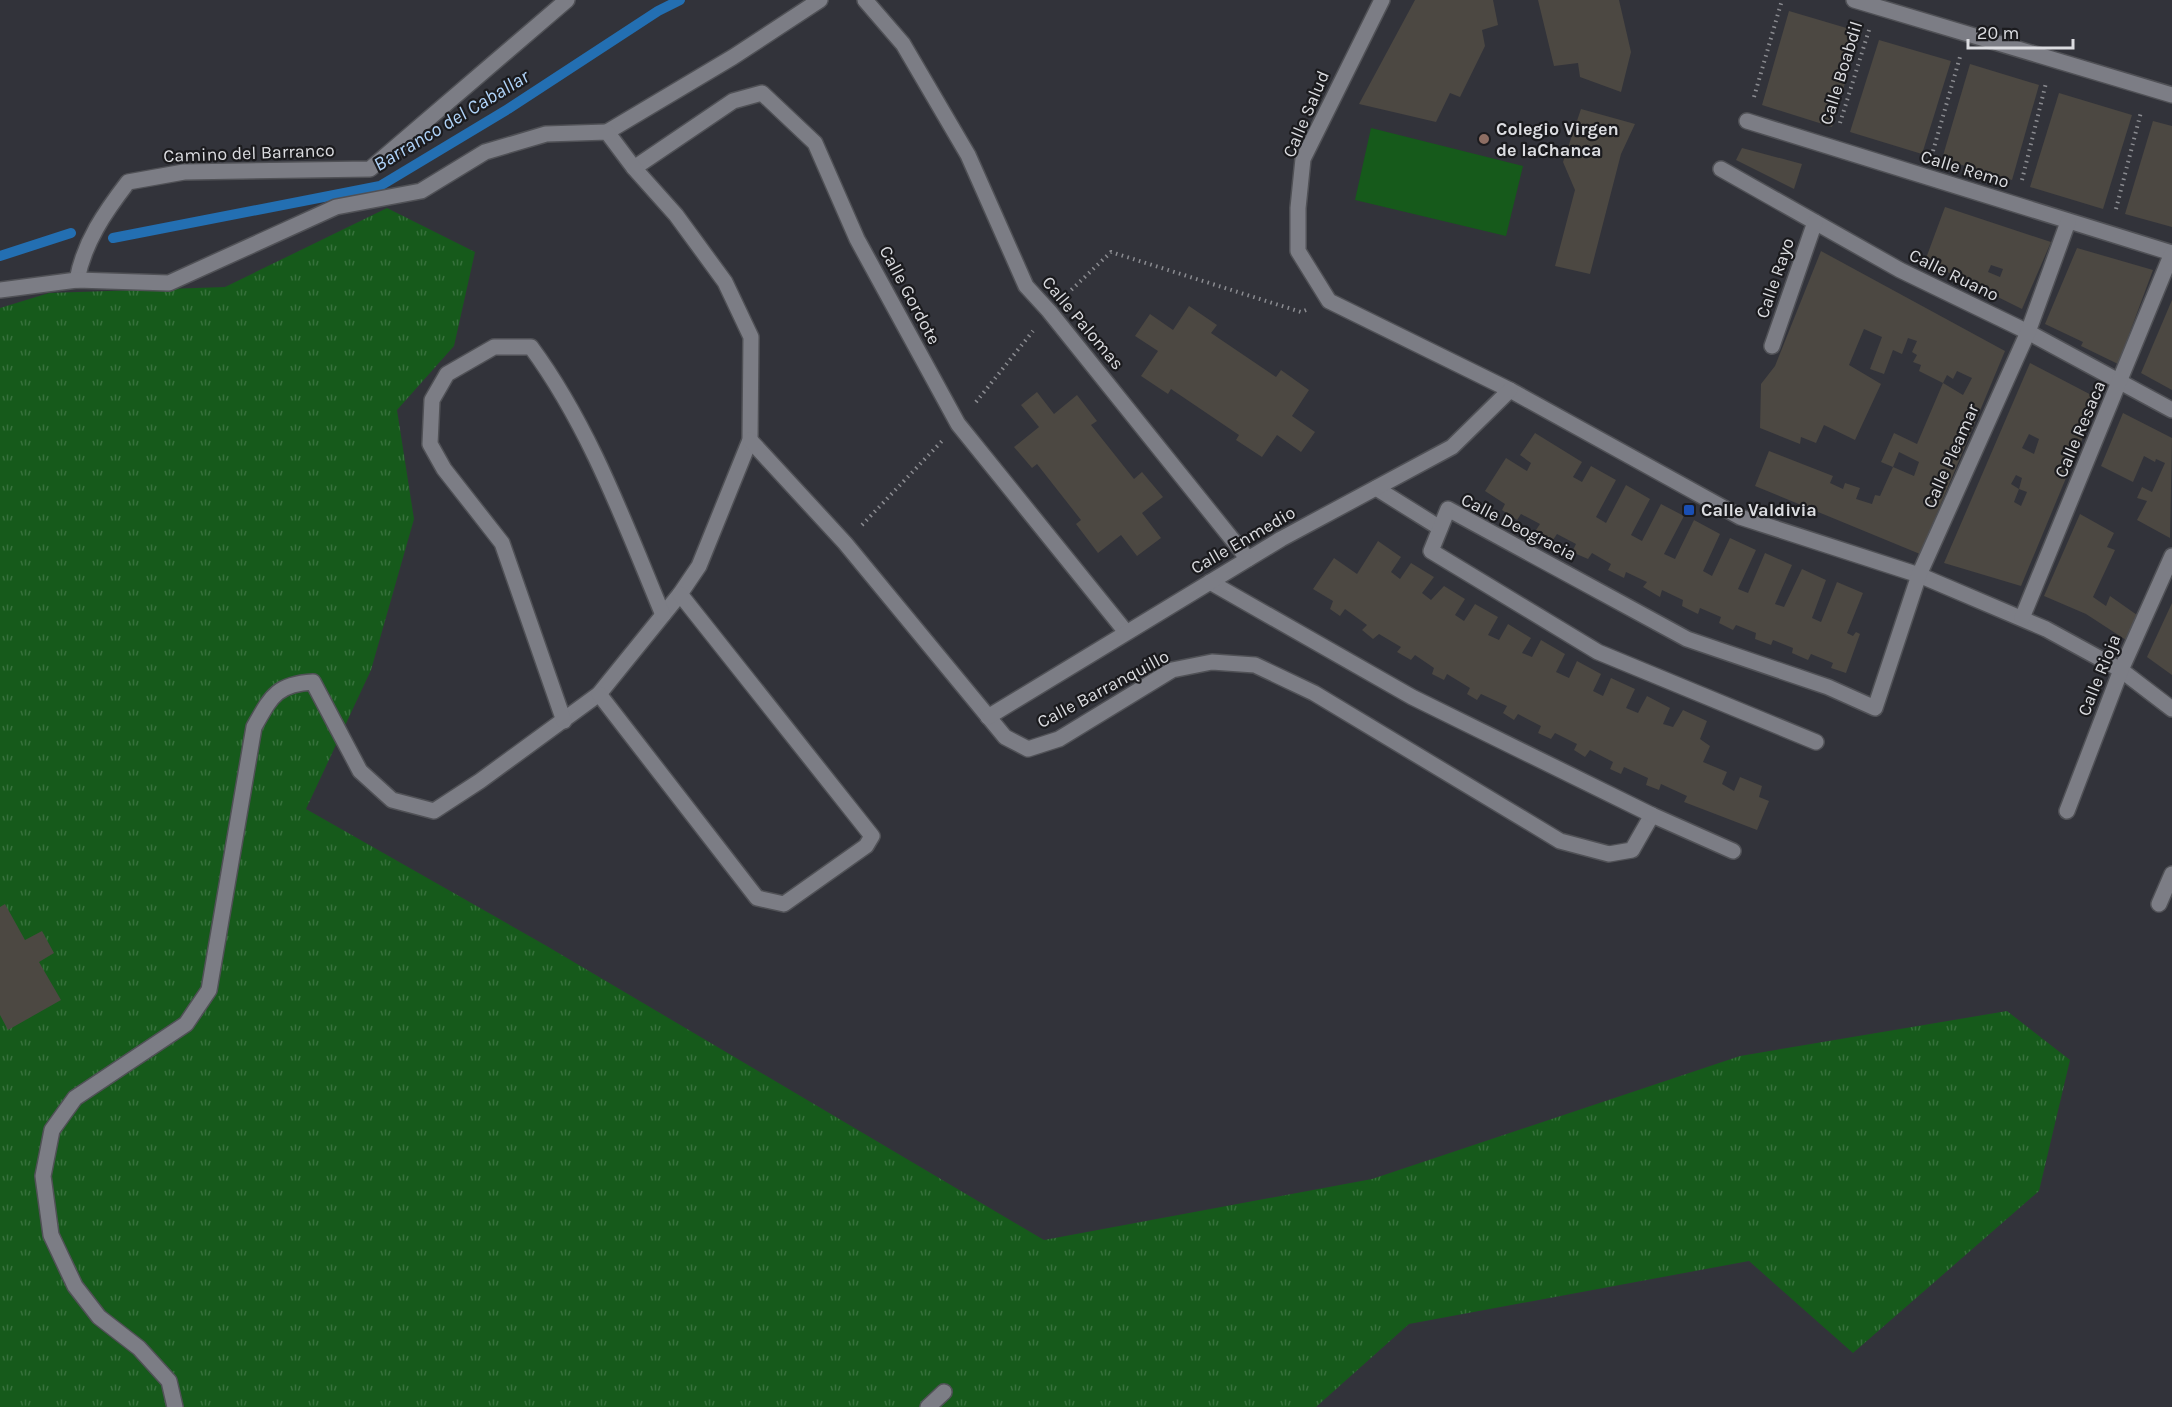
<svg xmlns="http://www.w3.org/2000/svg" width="2172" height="1407" font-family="Karla,sans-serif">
	<defs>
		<pattern id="grass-tufts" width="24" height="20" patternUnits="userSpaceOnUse" patternTransform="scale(1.5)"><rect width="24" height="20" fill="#165a1b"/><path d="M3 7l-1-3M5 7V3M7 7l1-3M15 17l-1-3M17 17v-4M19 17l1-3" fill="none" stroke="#37713c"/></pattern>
	</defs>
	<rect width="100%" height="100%" fill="#32333a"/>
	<path fill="url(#grass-tufts)" d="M387,208l88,44 -21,94 -57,64 17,109 -43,151 -65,139 239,136 499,295 328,-61 368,-123 267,-45 63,49 -31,131 -186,162 -104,-92 -340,63 -93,83h-1316v-1099l49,-15 176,-6z"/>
	<path fill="#165a1b" d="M1371,128l152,38 -17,70 -151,-36z"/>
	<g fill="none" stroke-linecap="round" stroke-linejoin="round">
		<g stroke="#236fb2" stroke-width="10">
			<path d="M113,238l267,-52 128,-77 150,-98 22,-11"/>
			<path d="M0,256l71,-23"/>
		</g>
	</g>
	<g fill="#4c4842" fill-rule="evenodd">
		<path d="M1415,0h78l5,25 -16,5 3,16 -25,51 -10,-4 -14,29 -77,-18z"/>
		<path d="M1538,0h81l12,52 -10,40 -41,-15 -2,-14 -24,3z"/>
		<path d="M1789,11l71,21 -28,95 -70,-22z"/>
		<path d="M1879,40l72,21 -29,93 -72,-22z"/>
		<path d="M1970,64l69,21 -27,95 -70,-21z"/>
		<path d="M2059,93l73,22 -29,94 -73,-22z"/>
		<path d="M1581,109l54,15 -14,30 -31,120 -35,-8 20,-76 -12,-28z"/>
		<path d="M2153,121l19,5v101l-47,-13z"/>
		<path d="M1742,148l60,16 -8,25 -58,-29z"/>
		<path d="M1945,207l106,35 -29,67 -97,-48zM1991,265l12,4 -3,8 -12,-5z"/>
		<path d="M2077,248l76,22 -35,94 -37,-18 2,-4 -38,-18z"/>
		<path d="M1821,251l184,100 -85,203 -165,-68 14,-35 64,25 -3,7 13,6 2,-6 15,5 -4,11 16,5 3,-9 5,1 13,-29 21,9 5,-14 -20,-10 -6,15 -12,-5 13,-29 23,11 26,-61 20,12 9,-17 -15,-7 -4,8 -6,-4 -4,8 -24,-12 2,-6 -8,-3 4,-7 -5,-3 5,-11 -9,-3 -6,16 -9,-4 -9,24 -14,-5 12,-32 -18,-8 -15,36 32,19 -26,56 -31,-15 -8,18 -15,-6 -1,7 -40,-16 1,-44 14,-18z"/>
		<path d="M2172,300v90l-31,-17z"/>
		<path d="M1189,306l28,19 -6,8 65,44 5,-7 28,20 -17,26 23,16 -14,20 -24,-17 -15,22 -26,-17 3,-5 -68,-46 -3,5 -27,-18 17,-25 -23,-15 15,-22 23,16z"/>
		<path d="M2030,363l69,36 -78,187 -77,-23zM2029,434l10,5 -5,15 -12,-6zM2016,475l6,3 -3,11 8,3 -6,14 -7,-4 5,-13 -8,-5z"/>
		<path d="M1037,392l17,22 23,-19 20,26 -6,4 43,54 8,-7 21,25 -21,16 19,25 -24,18 -16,-21 -23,18 -22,-29 5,-4 -44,-56 -5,4 -18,-21 25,-20 -18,-22z"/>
		<path d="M2123,413l49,25 -2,100 -33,-18 10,-19 -10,-3 5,-11 10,5 13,-29 -9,-4 -1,3 -11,-6 -11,26 -32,-16z"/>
		<path d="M1535,433l47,29 -9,15 9,5 9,-16 25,14 -20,37 10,6 20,-38 24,14 -19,36 11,6 19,-37 23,12 -20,38 11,5 19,-39 26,14 -17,37 9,5 18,-38 26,12 -18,39 10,4 17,-40 27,12 -17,39 9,3 18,-38 24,11 -14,38 9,4 16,-40 26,11 -16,40 6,3 3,-4 4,2 -14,39 -15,-5 2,-5 -22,-9 -3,6 -16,-7 1,-5 -20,-8 -2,5 -16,-6 1,-6 -20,-8 -3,5 -14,-7 2,-6 -21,-9 -2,6 -16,-8 1,-6 -21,-10 -2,7 -17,-10 4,-5 -21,-10 -2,6 -16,-8 3,-6 -19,-11 -4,6 -16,-7 4,-8 -19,-10 -4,6 -17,-10 4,-6 -19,-10 -4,6 -15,-10 3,-6 -20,-13 21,-33 21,13 4,-8 -11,-8z"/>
		<path d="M2080,514l34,19 -7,14 8,3 -22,47 13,9 4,-10 27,19 -11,25 -40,-26 -42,-18z"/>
		<path d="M1378,541l23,16 -10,15 9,7 11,-16 23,14 -12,16 9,7 13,-14 21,13 -10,16 9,6 11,-17 23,13 -10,18 11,5 9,-16 23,14 -9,15 10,4 9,-17 24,14 -9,18 13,6 8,-17 24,13 -8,17 10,5 8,-18 24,11 -9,19 12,5 9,-17 23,12 -7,16 10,3 10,-17 24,11 -7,18 10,7 -7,16 24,10 -5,12 12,7 6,-14 22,9 -3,11 10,4 -12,29 -73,-28 3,-6 -26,-12 -2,6 -13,-5 2,-7 -24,-11 -3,7 -11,-5 3,-7 -23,-12 -5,7 -11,-7 3,-6 -22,-11 -4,6 -13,-6 3,-7 -23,-12 -4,6 -11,-7 4,-7 -26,-12 -4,6 -10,-6 3,-6 -23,-14 -3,6 -12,-6 2,-6 -19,-13 -4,5 -14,-8 4,-5 -22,-13 -6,5 -11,-9 5,-5 -22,-16 -5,7 -10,-7 3,-8 -20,-12 21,-31 23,16z"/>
		<path d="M2172,603v72l-25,-18z"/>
		<path d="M5,904l20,36 17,-9 12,22 -15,9 22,38 -53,30 -8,-15v-108z"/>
	</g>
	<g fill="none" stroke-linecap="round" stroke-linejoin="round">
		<g stroke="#505156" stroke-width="18">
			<g id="minor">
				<path d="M865,0l38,44 65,111 58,131 23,25 199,248"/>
				<path d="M1382,0l-79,159 -5,49v43l31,50 181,89 230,127 179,58 127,54 75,41 51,39"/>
				<path d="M1854,0l318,95"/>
				<path d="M1747,121l425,132"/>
				<path d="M607,132l126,-75 87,-57"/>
				<path d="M634,168l99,-67 29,-8 53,50 42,96 101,185 168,208"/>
				<path d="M1721,169l179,101 128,62 144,78"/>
				<path d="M77,280c7,-38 28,-68 51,-98l56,-10 186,-3 197,-169"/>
				<path d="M0,290l77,-10 92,3 167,-76 85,-16 64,-39 61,-18 61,-2 27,36 42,47 49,67 26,55 -1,103 -51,126 -19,28 -81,100 -119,87 -46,30 -42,-11 -32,-29 -47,-89c-37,2 -42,15 -59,45l-45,263 -23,34 -111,74 -23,32 -9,46 8,59 24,51 24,31 40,31 30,33 6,26"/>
				<path d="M1772,346l43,-124"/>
				<path d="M750,440l95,103 160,194 23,12 31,-10 113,-69 40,-8 43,3 59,28 246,148 49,13 23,-4 20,-35"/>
				<path d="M1376,488l64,40"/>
				<path d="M1210,582l202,115 240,118 81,36"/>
				<path d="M2022,618l150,-365"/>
				<path d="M599,694l158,204 27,6 82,-58 6,-10 -192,-242"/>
				<path d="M988,717l293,-178 171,-92 58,-57"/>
				<path d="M564,721l-62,-178 -58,-74 -14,-25 2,-44 15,-26 47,-27h37c59,80 94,177 132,268"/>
				<path d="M1816,742l-218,-90 -167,-101 17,-42 239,130 141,48 47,21 44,-133 109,-243 40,-110"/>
				<path d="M2067,811l54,-141 51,-114"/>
				<path d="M2159,904l13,-30"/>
				<path d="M928,1407l16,-15"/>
			</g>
		</g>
		<g stroke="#8b8c91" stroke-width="4" stroke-dasharray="1.5 4.5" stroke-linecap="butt">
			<path d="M1754,97l28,-97"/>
			<path d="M1840,123l29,-93"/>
			<path d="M1933,151l27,-94"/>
			<path d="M2022,180l24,-97"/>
			<path d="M2116,209l25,-97"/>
			<path d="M1067,294l44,-42 190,60 5,-2"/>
			<path d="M976,402l57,-71"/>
			<path d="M862,525l80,-84"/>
		</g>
		<use href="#minor" stroke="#7c7d85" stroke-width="15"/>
	</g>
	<circle fill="#8d6e63" stroke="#1b1b1e" stroke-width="2" cx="1484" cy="139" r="6"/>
	<rect fill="#1a4fb4" stroke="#1b1b1e" stroke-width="2" x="1683" y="504" width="12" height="12" rx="3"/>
	<g text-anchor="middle" stroke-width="4.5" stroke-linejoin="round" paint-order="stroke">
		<g font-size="18" fill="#dbdce0" stroke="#1b1b1e">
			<text transform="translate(1841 73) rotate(-73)" y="6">Calle Boabdil</text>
			<text transform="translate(1306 114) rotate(-67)" y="6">Calle Salud</text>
			<text transform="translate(249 153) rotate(-2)" y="6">Camino del Barranco</text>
			<text transform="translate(1965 169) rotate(17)" y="6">Calle Remo</text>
			<text transform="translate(1954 275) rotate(26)" y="6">Calle Ruano</text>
			<text transform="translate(1775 278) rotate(-71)" y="6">Calle Rayo</text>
			<text transform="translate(910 295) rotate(62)" y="6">Calle Gordote</text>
			<text transform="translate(1083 323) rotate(50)" y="6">Calle Palomas</text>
			<text transform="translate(2080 429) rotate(-67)" y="6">Calle Resaca</text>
			<text transform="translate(1951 456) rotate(-66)" y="6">Calle Pleamar</text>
			<text transform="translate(1519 527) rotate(27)" y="6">Calle Deogracia</text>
			<text transform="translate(1243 540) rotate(-30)" y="6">Calle Enmedio</text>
			<text transform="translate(2099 675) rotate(-68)" y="6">Calle Rioja</text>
			<text transform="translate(1103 689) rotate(-28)" y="6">Calle Barranquillo</text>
		</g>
		<g font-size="18" font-weight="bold" fill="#dbdce0" stroke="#1b1b1e" text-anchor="start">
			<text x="1496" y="135">Colegio Virgen<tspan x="1496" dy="21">de laChanca</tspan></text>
			<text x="1701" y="516">Calle Valdivia</text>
		</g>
		<g font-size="20" font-style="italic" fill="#afd2f7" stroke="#1b1b1e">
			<text transform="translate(451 120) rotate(-31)" y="7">Barranco del Caballar</text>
		</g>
	</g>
	<path d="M1968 39v9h105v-9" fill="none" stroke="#dbdce0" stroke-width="3"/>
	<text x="1977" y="39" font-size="18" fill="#dbdce0" stroke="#1b1b1e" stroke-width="4.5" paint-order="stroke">20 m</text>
</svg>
